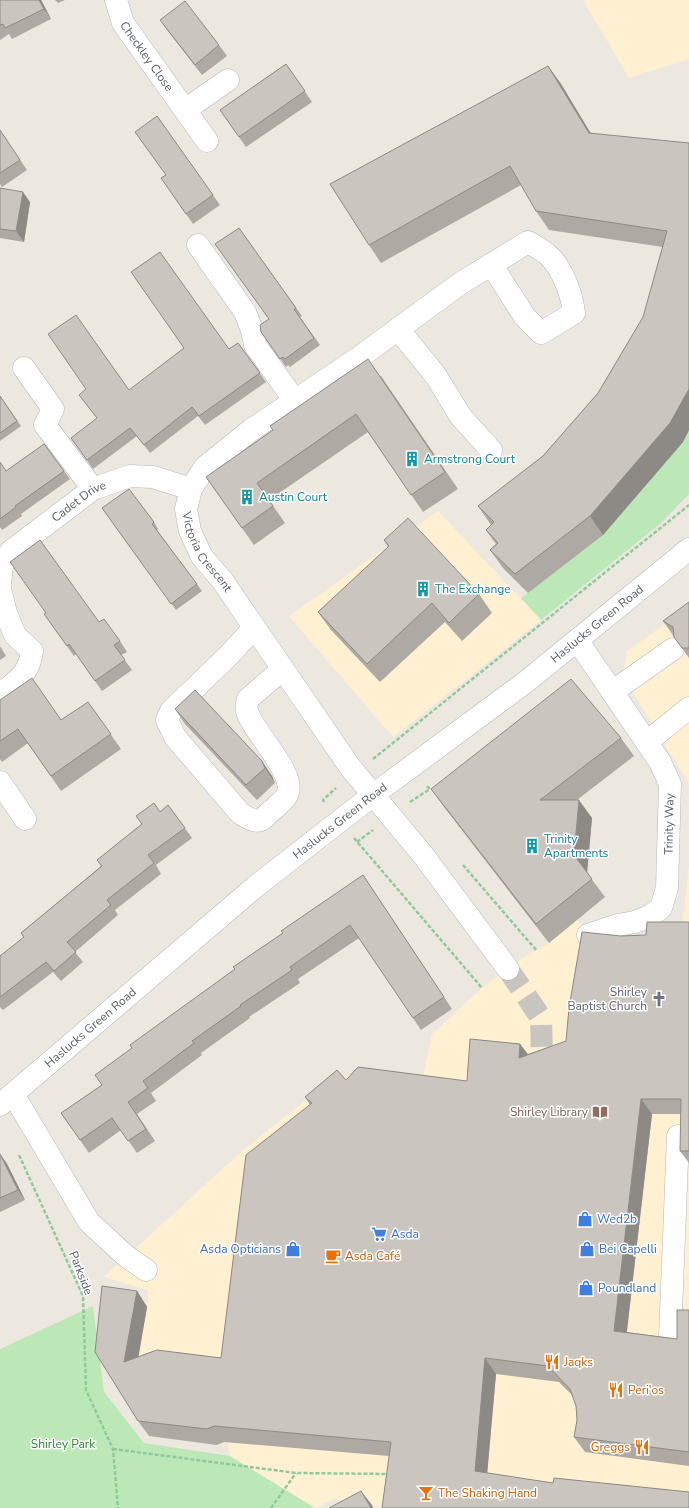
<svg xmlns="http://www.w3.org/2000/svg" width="689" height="1508" font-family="'Nunito Sans',sans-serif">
	<rect width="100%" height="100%" fill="#ede8df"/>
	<g fill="#fff0d1">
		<path d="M583,0h106v59l-60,19z"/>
		<path d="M438,511l103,109 -148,117 -104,-121z"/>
		<path d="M689,607v177l-66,-108 4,-25z"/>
		<path d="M689,866v82l-8,-11z"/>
		<path d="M577,920l11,15 101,115v458h-301l-53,-9 -20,9 -85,-52 -3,-15 -89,-81 9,-53 1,-17 -44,-13 137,-125 93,-75 27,-3 60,12 11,-52 50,-46 42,-31 25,-14z"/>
	</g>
	<g fill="#bce8b8">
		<path d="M689,430v64l-28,29 -120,97 -20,-22 7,-5z"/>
		<path d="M93,1306l11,86 40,51 86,13 85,52h-315v-159z"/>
	</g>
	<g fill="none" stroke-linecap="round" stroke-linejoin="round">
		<path stroke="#c8c5c0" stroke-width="22" stroke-dasharray="22 11" stroke-linecap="butt" d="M508,969l33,49 1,38"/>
		<g stroke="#b2b7bb" stroke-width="23">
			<g id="minor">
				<path id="s1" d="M116,0l7,23 84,118"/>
				<path d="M185,110l43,-30"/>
				<path d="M198,245l47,67 7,18 3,15 40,56"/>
				<path id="s2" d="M491,264l34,53 16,16 33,-20c-2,-18 -11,-44 -25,-57 -6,-6 -14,-10 -21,-14l-67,41 -104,76 -106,71 -46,37 -14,22 -5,20 4,22 12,26 20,23 128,187 73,88 85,114"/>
				<path d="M398,329l38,47 25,41 30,33"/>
				<path d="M24,368l29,41 -8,16 48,64"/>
				<path id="s3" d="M0,583l2,-17 9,-15 82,-62 37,-13 23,1 38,12"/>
				<path d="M0,589l6,24 9,22 17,16c-3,24 -15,29 -32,44"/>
				<path d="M254,628l-25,27 -58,56 -4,9 8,17 65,76c8,5 17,12 25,4 6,-7 18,-14 22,-22 11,-21 -34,-62 -40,-84 -1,-4 0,-8 1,-12l35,-30"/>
				<path d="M577,640l83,122 10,22 -3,104 -6,20 -11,8 -15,6 -17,3 -30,10"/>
				<path d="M612,692l61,-43"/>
				<path d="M647,742l42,-34"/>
				<path d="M0,782l25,37"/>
				<path d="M13,1094l76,128 37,34 20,14"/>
				<path id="s4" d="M0,1105l255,-218 118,-92 154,-114 162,-132"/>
				<path d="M670,1337l8,-201"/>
			</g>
		</g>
		<g stroke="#91c99c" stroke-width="2.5" stroke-dasharray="4 2" stroke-linecap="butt">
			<path d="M373,759l316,-254"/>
			<path d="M324,802l-1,-2 13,-12"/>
			<path d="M410,802l20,-13 -4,-4"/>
			<path d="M354,838l128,150"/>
			<path d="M357,842l16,-12"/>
			<path d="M463,865l74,86"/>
			<path d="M19,1155l64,141 3,94 27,59 5,59"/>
			<path d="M113,1449l183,24 93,1"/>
			<path d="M271,1508l25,-35"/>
		</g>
		<use href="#minor" stroke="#fff" stroke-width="22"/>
	</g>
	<g fill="#aea9a3">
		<path d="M0,0h41l10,19 -39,20 -3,-5 -9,6z"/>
		<path d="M55,0h10l-7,3z"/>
		<path d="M160,20l59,25 8,11 -25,19 -35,-45z"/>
		<path d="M286,64l26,38 -66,45 -26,-37z"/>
		<path d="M548,66l13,18 30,50 98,9v287l-6,12 -80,93 -75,58 -25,-25 -13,-18 6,-6 -10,-14 5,-5 -13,-19 65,-50 55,-63 45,-76 20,-70 -114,-17 -13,-19 -15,-26 -140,78 -12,-18z"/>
		<path d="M157,116l63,89 -27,19 -32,-46 5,-3z"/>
		<path d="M0,130l27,40 -25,17 -2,-3z"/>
		<path d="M0,188l30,14 -6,40 -24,-4z"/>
		<path d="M239,228l63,88 -2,1 20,28 -30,22 -2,-2 -2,2 -25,-35 8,-13z"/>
		<path d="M238,343l28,39 -61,43 -7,-9 -48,37 -13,-17 -44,33 -22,-31 26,-20 -18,-23 50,-5 100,-41z"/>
		<path d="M381,376l77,113 -35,23 -55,-80 -99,68 16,23 -31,22 -48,-68z"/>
		<path d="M0,396l21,30 -21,15z"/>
		<path d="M0,462l6,9h58l6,8 -49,35 1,2 -20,14 -2,-3z"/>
		<path d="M102,508l52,14 4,7 -1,1 45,61 -26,19z"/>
		<path d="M384,540l95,54 13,19 -30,28 -17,-19 -65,60 -49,-52 -13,-18 70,-65z"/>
		<path d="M689,602v56l-26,-37z"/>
		<path d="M99,622l21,19 7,11 -6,3 11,15 -30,21 -26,-37 -2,2 -23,-32z"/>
		<path d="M0,646l6,10 -6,4z"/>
		<path d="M195,690l77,86 3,7 -18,17 -72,-76 -10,-15z"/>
		<path d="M0,700l62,20 26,-18 33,47 -60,42 -33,-48 -26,19 -2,-3z"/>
		<path d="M621,738l13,18 -57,44 15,18 -5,55 18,24 -56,46 -105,-136 -13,-18z"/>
		<path d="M168,805l24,33 -36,27 5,9 -46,36 3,5 -43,37 8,10 -22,19 -8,-9 -50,38 -3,-3v-51l24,-18 -3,-5 80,-67 -4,-6 45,-36 -6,-8 24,-4z"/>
		<path d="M363,875l89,134 -31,21 -62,-92 -61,41 2,4 -51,34 1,1 -49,35 1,2 -51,38 5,8 -19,13 18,27 -18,12 -16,-23 -32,23 -28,-40 41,-28 133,-116z"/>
		<path d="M647,922h42v241l-9,-12 1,-37h-29l-25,218 50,7v-29h12v156l-104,-14 -11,-15 3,-17 -1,-14 -4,-11 -13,-13 -63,-8 -9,99 66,10 1,-5 135,14v16h-307l7,-52 -165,-14 -7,3 -68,-9 -11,-15 -43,-69 7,-66 35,5 10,16 -9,50 19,-7 64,8 25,-203 64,-50 -5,-8 32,-27 9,10 12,-13 109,14 3,-42 50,5 8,10 38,-13 3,-33 13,-76 39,4 25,-1z"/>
		<path d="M0,1154l7,10 18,36 -25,12z"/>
	</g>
	<g fill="#8d8a85">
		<path d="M39,0h2l10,19 -7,-10z"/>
		<path d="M548,66l13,18 41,68 -13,-19z"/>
		<path d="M23,192l7,10 -6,40 -8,-11z"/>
		<path d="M689,389v41l-6,12 -80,93 -13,-19z"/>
		<path d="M262,761l10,15 3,7 -10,-15z"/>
		<path d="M579,800l13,18 -5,55 -13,-18z"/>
		<path d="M520,1044l11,15 -12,-1z"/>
		<path d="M641,1099l11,15 -27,232 -11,-15z"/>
		<path d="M0,1154l7,10 18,36 -7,-10z"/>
		<path d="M137,1291l10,16 -12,70 -11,-15z"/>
		<path d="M485,1358l11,16 -10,113 -11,-16z"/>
		<path d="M361,1491l11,14 1,3h-2z"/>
	</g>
	<g fill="#cac5be" stroke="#8d8a85">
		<path d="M0,0h39l5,9 -39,19 -2,-4 -3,1z"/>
		<path d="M185,1l34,44 -24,20 -35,-45z"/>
		<path d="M286,64l19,27 -66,46 -19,-27z"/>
		<path d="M548,66l41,67 100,10v246l-19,34 -80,93 -75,58 -25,-24 8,-7 -12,-13 8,-8 -16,-16 65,-50 55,-63 45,-76 24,-86 -131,-20 -26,-45 -141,79 -39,-61z"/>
		<path d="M157,116l56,79 -27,19 -25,-36 5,-3 -31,-43z"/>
		<path d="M0,130l20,30 -20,13z"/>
		<path d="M0,188l23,4 -7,39 -16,-2z"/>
		<path d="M239,228l57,80 -2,1 20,29 -29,21 -2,-2 -3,2 -19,-27 -1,-7 9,-6 -54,-75z"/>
		<path d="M160,252l69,97 9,-6 22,30 -61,43 -7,-9 -48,38 -14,-17 -43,32 -16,-22 26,-20 -18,-23 7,-6 -38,-55 28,-19 53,75 55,-42 -53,-76z"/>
		<path d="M368,359l77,113 -34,23 -55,-81 -99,69 16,23 -31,22 -36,-51 67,-47 -3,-4z"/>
		<path d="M0,396l17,25 -17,12z"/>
		<path d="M44,444l20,27 -49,35 1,1 -16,12v-57l6,9z"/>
		<path d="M129,489l25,33 -2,2 45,60 -26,20 -69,-96z"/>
		<path d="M408,518l71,76 -30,29 -17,-20 -65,61 -49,-52 71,-66 -5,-6z"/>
		<path d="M40,540l59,82 5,-3 16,22 -6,4 11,15 -30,21 -26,-37 -2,2 -23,-32 2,-1 -36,-51z"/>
		<path d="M689,602v46h-7l-8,-11 -1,-10 -10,-6z"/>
		<path d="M32,678l29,42 27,-18 23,32 -60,42 -33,-47 -18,12v-41z"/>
		<path d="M571,679l50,59 -81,62h39l-5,55 18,24 -56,45 -105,-135z"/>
		<path d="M195,690l67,71 3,7 -19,17 -71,-76z"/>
		<path d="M154,803l6,9 8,-7 17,23 -37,27 6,8 -47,37 4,5 -44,37 9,10 -22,19 -8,-9 -46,35v-41l24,-19 -3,-4 81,-67 -5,-6 45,-36 -6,-8z"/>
		<path d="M363,875l81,122 -31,21 -63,-93 -60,42 2,3 -52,35 1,1 -49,35 2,2 -51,38 5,7 -20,14 18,27 -18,12 -16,-23 -32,22 -19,-27 41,-28 -7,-10 37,-27 -2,-3 105,-76 -2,-2 50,-34 -2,-2z"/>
		<path d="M647,922h42v229h-9l1,-52h-40l-27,232 63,8v-29h12v142l-115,-15 3,-17 -1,-14 -6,-17 -22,-23 -63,-8 -10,113 78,12 1,-5 135,14v16h-307l9,-66 -177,-16 -7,3 -69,-8 -43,-69 7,-66 35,5 -13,71 33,-12 64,8 25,-203 66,-52 -7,-6 32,-27 9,10 12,-13 109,14 3,-42 50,5 -1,14 47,-17 3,-33 13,-76 39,4 25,-1z"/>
		<path d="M0,1154l18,36 -18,8z"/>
		<path d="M361,1491l10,17h-42z"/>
	</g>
	<defs>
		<g id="building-bare" transform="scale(1.2)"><path d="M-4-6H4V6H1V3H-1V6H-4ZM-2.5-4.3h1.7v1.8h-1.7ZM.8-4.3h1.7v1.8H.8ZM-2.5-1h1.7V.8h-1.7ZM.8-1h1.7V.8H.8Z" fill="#0f9aa8" stroke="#fff" stroke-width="2.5" paint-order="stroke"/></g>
		<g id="church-bare" transform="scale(1.2)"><path d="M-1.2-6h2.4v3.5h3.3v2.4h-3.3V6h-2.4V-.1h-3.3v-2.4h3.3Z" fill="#6b7280" stroke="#fff" stroke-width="2.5" paint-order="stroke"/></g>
		<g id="library-bare" transform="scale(1.2)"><path d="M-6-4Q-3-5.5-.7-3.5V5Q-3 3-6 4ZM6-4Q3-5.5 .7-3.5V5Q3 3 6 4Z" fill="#8d6e63" stroke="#fff" stroke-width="2.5" paint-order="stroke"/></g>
		<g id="shop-bare" transform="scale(1.2)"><path d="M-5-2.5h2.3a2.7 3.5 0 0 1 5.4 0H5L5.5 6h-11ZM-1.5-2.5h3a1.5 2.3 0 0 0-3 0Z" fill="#3f7fe0" stroke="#fff" stroke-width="2.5" paint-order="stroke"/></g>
		<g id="supermarket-bare" transform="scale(1.2)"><path d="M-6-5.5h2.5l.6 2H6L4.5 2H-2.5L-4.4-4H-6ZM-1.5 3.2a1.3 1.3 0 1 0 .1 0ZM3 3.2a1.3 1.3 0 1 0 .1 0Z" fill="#3f7fe0" stroke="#fff" stroke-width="2.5" paint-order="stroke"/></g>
		<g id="cafe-bare" transform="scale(1.2)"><path d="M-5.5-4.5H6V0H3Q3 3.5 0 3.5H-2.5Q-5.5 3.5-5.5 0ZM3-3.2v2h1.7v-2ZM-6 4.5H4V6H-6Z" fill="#e8710a" stroke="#fff" stroke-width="2.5" paint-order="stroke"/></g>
		<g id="restaurant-bare" transform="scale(1.2)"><path d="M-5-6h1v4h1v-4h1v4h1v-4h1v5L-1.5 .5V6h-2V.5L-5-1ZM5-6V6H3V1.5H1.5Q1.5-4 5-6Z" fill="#e8710a" stroke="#fff" stroke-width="2.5" paint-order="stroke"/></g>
		<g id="bar-bare" transform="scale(1.2)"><path d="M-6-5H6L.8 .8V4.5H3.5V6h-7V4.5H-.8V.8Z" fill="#e8710a" stroke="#fff" stroke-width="2.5" paint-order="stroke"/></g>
	</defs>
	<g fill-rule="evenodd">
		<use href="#building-bare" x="412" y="459"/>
		<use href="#building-bare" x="247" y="497"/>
		<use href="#building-bare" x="423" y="589"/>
		<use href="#building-bare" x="532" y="846"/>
		<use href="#church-bare" x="659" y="999"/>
		<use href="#library-bare" x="600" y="1112"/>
		<use href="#shop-bare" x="585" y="1219"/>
		<use href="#supermarket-bare" x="379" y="1234"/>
		<use href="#shop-bare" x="293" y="1249"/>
		<use href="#shop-bare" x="587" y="1249"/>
		<use href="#cafe-bare" x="333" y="1256"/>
		<use href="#shop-bare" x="586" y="1288"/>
		<use href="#restaurant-bare" x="552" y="1362"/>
		<use href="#restaurant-bare" x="616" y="1390"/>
		<use href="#restaurant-bare" x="642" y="1447"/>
		<use href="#bar-bare" x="426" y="1493"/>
	</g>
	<g text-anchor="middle" stroke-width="3" stroke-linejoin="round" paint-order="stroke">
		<g font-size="12" fill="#585d62" stroke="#fff">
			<text dy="4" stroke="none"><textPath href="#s1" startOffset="65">Checkley Close</textPath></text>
			<text dy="4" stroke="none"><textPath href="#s3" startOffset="119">Cadet Drive</textPath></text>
			<text dy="4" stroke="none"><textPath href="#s2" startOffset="702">Victoria Crescent</textPath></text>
			<text dy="4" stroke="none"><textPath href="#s4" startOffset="767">Haslucks Green Road</textPath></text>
			<text dy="4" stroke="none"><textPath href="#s4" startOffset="443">Haslucks Green Road</textPath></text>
			<text transform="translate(669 824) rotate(-89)" y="4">Trinity Way</text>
			<text dy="4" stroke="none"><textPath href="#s4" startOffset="119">Haslucks Green Road</textPath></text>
			<text transform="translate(81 1273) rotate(69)" y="4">Parkside</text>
		</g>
		<g font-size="12" fill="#0d838f" stroke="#fff" text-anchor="start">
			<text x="424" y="463">Armstrong Court</text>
			<text x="259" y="501">Austin Court</text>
			<text x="435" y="593">The Exchange</text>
			<text x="544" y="843">Trinity<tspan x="544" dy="14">Apartments</tspan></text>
		</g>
		<g font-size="12" fill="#5b616d" stroke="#fff" text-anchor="end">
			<text x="647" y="996">Shirley<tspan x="647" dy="14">Baptist Church</tspan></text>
		</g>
		<g font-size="12" fill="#785e54" stroke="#fff" text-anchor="end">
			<text x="588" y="1116">Shirley Library</text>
		</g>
		<g font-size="12" fill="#366cbe" stroke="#fff" text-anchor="start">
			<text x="597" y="1223">Wed2b</text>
			<text x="391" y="1238">Asda</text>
			<text x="281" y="1253" text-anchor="end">Asda Opticians</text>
			<text x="599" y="1253">Bei Capelli</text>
			<text x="598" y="1292">Poundland</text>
		</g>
		<g font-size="12" fill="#c56008" stroke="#fff" text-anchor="start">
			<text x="345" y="1260">Asda Café</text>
			<text x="564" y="1366">Jaqks</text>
			<text x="628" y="1394">Peri'os</text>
			<text x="630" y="1451" text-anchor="end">Greggs</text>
			<text x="438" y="1497">The Shaking Hand</text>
		</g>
		<g font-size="12" fill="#2f852c" stroke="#fff">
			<text x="63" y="1448">Shirley Park</text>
		</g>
	</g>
</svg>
